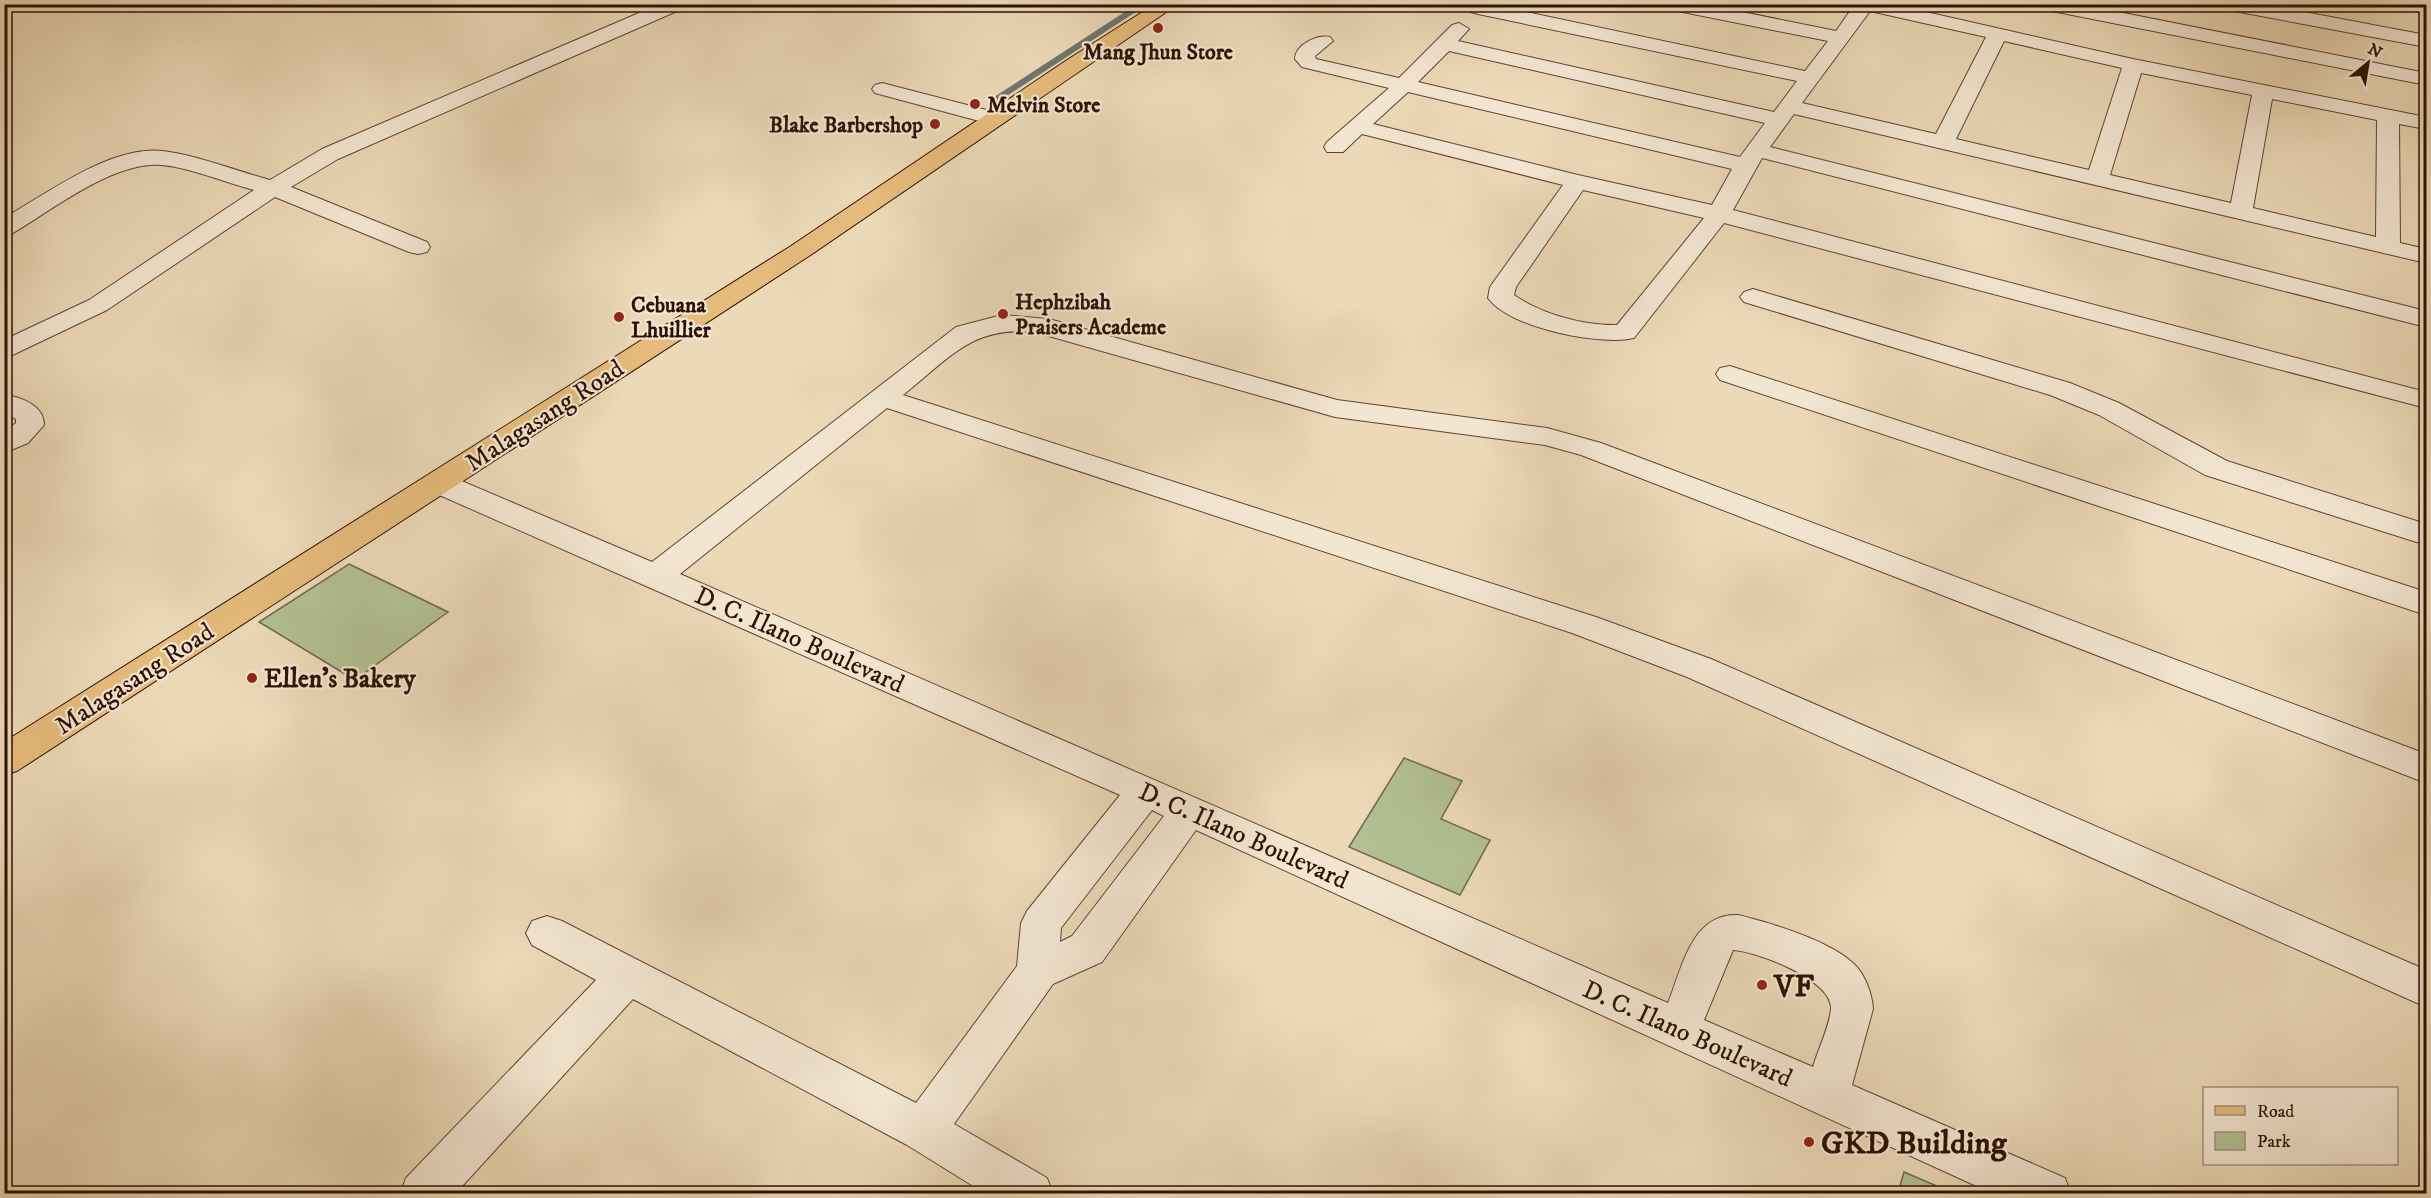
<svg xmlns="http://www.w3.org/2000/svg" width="2431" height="1198" font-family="'IM FELL DW Pica',serif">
	<rect width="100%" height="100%" fill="#ecd9b8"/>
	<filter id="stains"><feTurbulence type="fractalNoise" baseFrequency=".00333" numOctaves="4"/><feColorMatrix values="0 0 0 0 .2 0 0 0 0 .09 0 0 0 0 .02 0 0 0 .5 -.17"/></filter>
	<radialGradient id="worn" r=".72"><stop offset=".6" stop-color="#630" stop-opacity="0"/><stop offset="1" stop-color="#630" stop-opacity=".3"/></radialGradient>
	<g fill="#b2c093" stroke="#70684c" stroke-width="1.5">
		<path d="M349,564l99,48 -93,68 -96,-58z"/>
		<path d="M1404,758l58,23 -21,38 49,21 -30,55 -111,-48z"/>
		<path d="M1904,1172l49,21h-55z"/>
	</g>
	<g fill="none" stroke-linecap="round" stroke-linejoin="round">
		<path fill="#6e766e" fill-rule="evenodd" d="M1137,4h11l-152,99 -8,-2z"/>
		<g stroke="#5d4332" stroke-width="2">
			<g id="minor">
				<path d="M660,4h26l-2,4 -346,151 -47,28 136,55 3,5 -3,5 -9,2 -9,-2 -134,-55 -168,113 -103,49v-19l85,-40 165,-110c-27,-7 -66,-23 -93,-25 -47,-4 -109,45 -148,68l-9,2v-17c44,-25 107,-73 159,-67 33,4 74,20 107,29l52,-31z"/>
				<path d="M1471,4h17l317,67 23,-30 -155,-31 -9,-6h39l133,27 19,-27h36l242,55 293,58v12l-27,-5 1,119 26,6v14l-632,-149 -24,33 656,164v16l-664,-169 -29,52 693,182v16l-702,-185 -90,115c-33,8 -125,-10 -146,-40l2,-11 73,-102 -201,-51 -19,18h-16l-3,-5 3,-5 62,-54 -87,-21 -7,-8c0,-14 22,-25 35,-22l3,4 -18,15 1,3 83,19 53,-53 7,-2 10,6 -11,12 316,71 23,-31 -319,-67 -7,-2 -2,-4zM1870,11l116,26 -50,97 -134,-31zM2004,41l118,27 -33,102 -133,-31zM1449,51l316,72 -25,34 -322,-75zM2141,73l111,22 -21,108 -121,-28zM1408,92l324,77 -20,36 -134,-30 -205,-51zM2272,99l105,21 -1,117 -123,-29zM1583,190l121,28 -87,107c-33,1 -76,-11 -103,-30l2,-8z"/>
				<path d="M2038,4h40l348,69v12l-379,-75z"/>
				<path d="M2220,4h42l164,31v12l-197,-37z"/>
				<path d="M2396,4h30v9l-28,-5z"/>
				<path d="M882,83l120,31 3,5 -3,5 -8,1 -119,-32 -3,-4 3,-4z"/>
				<path d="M1753,289l317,94 49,20 108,58 199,63v21l-221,-70 -106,-60 -49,-20 -306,-93 -4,-5 4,-5z"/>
				<path d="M1002,315l47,4 288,81 210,28 54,15 825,311v29l-845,-328 -36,-10 -210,-28 -297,-84c-64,-10 -89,26 -135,62l693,222 115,42 715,311v37l-739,-330 -115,-44 -685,-225 -207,166 988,429c14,-34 23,-90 70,-88 33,8 90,25 115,48 12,11 19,30 20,46l-21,76 213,93 6,16h-77l-798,-364 -94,132 -49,22 -99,140 93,54 6,16h-67l-79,-49 -274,-146 -178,195h-55l6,-16 190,-198 -64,-35 -6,-12 6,-12 15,-5 15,5 354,182 101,-137 4,-43 6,-12 93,-116 -692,-305 -4,-7 4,-7 11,-2 11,2 202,86 304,-235zM1152,810l12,6 -92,120 -12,6 1,-14zM1733,950c23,1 100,30 98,59 -2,19 -13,40 -18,58l-109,-47z"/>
				<path d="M1730,366l696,226v23l-706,-235 -4,-6 4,-6z"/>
				<path d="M4,394c18,4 40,11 40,31l-16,18 -24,10v-21l12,-9v-4l-12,-6z"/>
			</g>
		</g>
		<g stroke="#2d1105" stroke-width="2">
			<path id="major" d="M1155,4h23l-369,252 -792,515 -13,4v-33l787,-496 276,-186z"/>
		</g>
		<use href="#minor" fill="#f3e6d1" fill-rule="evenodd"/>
		<use href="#major" fill="#e6bc7c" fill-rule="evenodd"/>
	</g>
	<g fill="#8f2418" stroke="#f3e6d1" stroke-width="2">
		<circle cx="1158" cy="28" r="6"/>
		<circle cx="975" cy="104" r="6"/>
		<circle cx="935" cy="124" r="6"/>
		<circle cx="1003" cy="314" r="6"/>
		<circle cx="619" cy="317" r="6"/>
		<circle cx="252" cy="678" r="6"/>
		<circle cx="1762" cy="985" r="6"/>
		<circle cx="1809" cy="1142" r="6"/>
	</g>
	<g text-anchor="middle" stroke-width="4.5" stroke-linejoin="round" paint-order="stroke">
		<g font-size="22" font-weight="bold" fill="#2d1105" stroke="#f3e6d1" text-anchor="start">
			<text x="1158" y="59" text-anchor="middle">Mang Jhun Store</text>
			<text x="987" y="112">Melvin Store</text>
			<text x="923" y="132" text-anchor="end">Blake Barbershop</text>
			<text x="1015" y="309">Hephzibah<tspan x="1015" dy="25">Praisers Academe</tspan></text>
			<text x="631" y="312">Cebuana<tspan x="631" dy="25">Lhuillier</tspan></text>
		</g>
		<g font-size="26" fill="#2d1105" stroke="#f3e6d1">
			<text transform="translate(544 415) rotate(-33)" y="9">Malagasang Road</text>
			<text transform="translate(800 639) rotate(24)" y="9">D. C. Ilano Boulevard</text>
			<text transform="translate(134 678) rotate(-33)" y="9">Malagasang Road</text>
			<text transform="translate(1244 835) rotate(24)" y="9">D. C. Ilano Boulevard</text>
			<text transform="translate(1688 1033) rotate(24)" y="9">D. C. Ilano Boulevard</text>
		</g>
		<g font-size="26" font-weight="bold" fill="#2d1105" stroke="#f3e6d1" text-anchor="start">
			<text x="264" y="687">Ellen's Bakery</text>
		</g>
		<g font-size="32" font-weight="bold" fill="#2d1105" stroke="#f3e6d1" text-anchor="start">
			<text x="1774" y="996">VF</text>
			<text x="1821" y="1153">GKD Building</text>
		</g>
	</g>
	<rect width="2431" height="1198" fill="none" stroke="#ecd9b8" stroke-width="24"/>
	<rect x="6" y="6" width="2419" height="1186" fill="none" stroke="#2d1105" stroke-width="3"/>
	<rect x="12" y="12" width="2407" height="1174" fill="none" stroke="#2d1105" stroke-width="1.5"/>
	<rect x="2203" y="1087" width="195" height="78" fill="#f3e6d1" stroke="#a4917f" stroke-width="1.5"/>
	<rect x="2215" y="1106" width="30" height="9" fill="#e6bc7c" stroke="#a4917f" stroke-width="1.5"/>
	<text x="2257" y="1117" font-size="18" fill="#2d1105">Road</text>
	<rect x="2215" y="1132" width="30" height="18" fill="#b2c093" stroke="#a4917f" stroke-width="1.5"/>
	<text x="2257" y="1147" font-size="18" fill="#2d1105">Park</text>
	<g transform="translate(2368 63) rotate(30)" stroke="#f3e6d1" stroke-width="4.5" paint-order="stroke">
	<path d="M0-4.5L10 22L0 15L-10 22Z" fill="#2d1105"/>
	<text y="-9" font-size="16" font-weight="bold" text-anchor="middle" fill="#2d1105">N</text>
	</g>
	<rect width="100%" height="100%" filter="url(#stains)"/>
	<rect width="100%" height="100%" fill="url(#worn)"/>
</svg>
